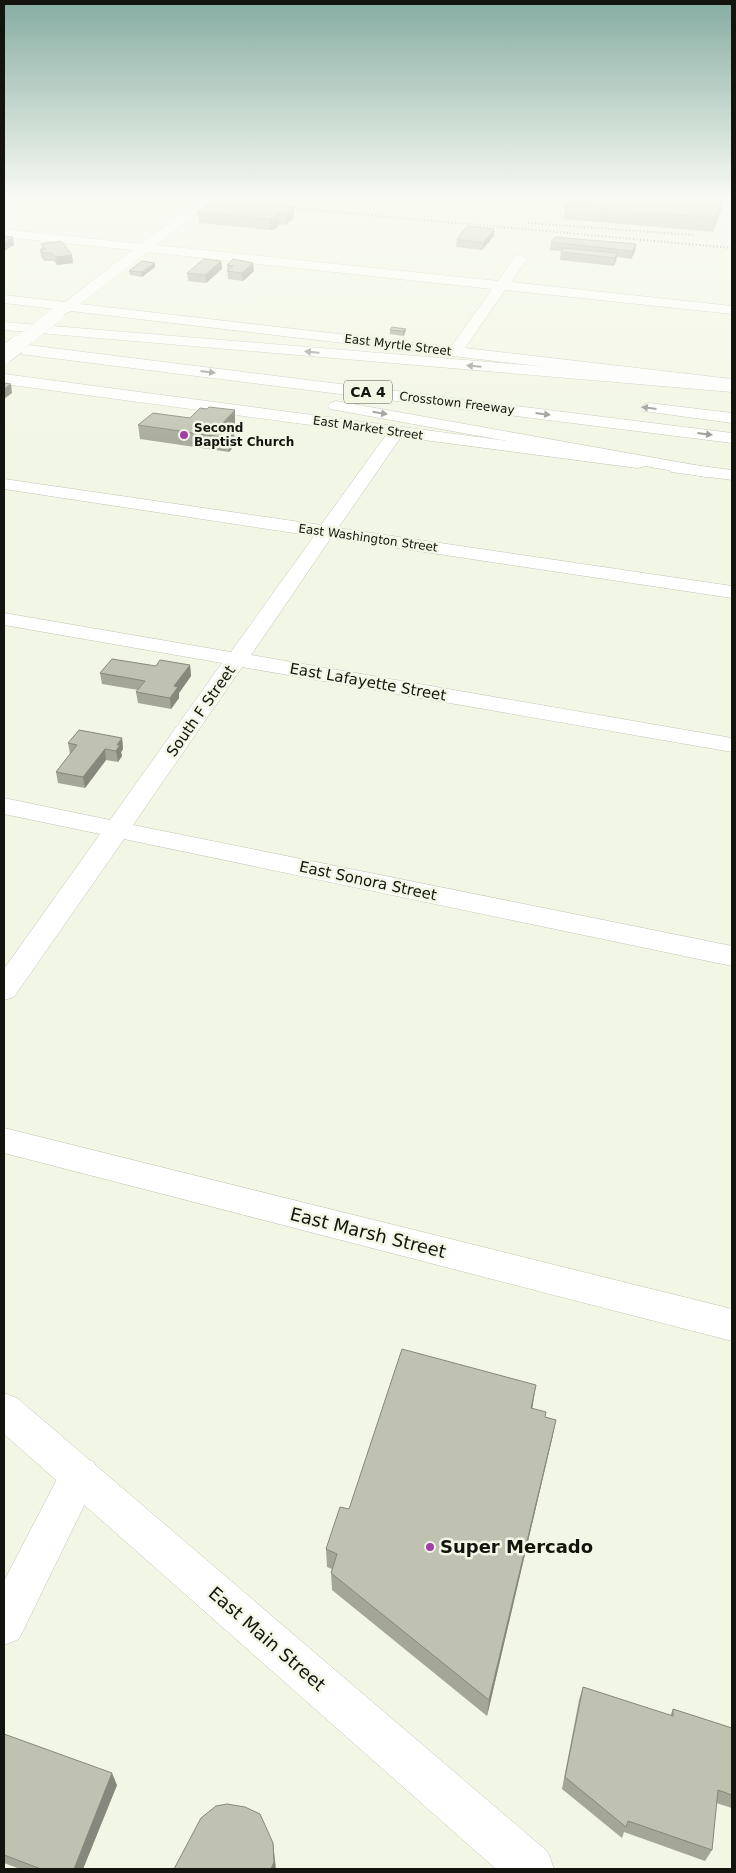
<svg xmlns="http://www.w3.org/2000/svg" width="736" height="1873" font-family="'DejaVu Sans',sans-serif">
	<rect width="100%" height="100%" fill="#f2f6e4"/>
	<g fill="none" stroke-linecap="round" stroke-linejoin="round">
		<g stroke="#c1c5b3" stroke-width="1">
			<g id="minor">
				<path d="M201,199h13l-58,46 342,36 17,-25 5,-1 7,4 -16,23 221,24v8l-227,-24 -40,58 267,31v10l-661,-78 -12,6 -7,-4 3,-4 -51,-6v-8l61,7 67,-52 -128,-13v-8l137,15zM147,252l345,37 -41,58 -371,-43z"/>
				<path d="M4,374l639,85 3,4 -3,4 -6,1 -236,-31 -63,91 394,58v12l-401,-60 -80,117 481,83v14l-490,-85 -109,158 599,121v20l-608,-127 -110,158 -10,3v-31l96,-135 -96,-20v-16l106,22 112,-157 -218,-38v-12l227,39 83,-116 -310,-47v-10l317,46 65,-90 -382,-51z"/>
				<path d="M677,463l55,7v10l-61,-8 -3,-4 3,-4z"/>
				<path d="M4,1128l728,181v32l-728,-188z"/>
				<path d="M80,1456l14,6 5,13 -80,164 -15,6v-64l62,-119z"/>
			</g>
		</g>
		<g stroke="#c1c5b3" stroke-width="1">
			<path id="major" d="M4,1393l13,5 531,454 6,17h-58l-492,-435z"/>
		</g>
		<g stroke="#c1c5b3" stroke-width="1">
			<g id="highway">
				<path d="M4,322l728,60v10l-728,-62z"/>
				<path d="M4,342l728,91v10l-728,-91z"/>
				<path d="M336,401l370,66 6,1 3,4 -3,4 -6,1 -376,-68 -2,-3 2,-3z"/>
				<path d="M649,403l83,10v10l-89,-12 -2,-3 2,-3z"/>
			</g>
		</g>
		<use href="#minor" fill="#fff" fill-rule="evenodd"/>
		<use href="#major" fill="#fff" fill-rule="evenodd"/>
		<use href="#highway" fill="#fff" fill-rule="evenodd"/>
		<g stroke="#616359" stroke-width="2" stroke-dasharray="1 2.5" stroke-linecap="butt">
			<path d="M194,199l33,3"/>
			<path d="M281,207l451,41"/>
			<path d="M528,223l166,12"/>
		</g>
		<g stroke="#c1c5b3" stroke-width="14" stroke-linecap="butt">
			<path id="minor-bridge-far1" d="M16,346l40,-31"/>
		</g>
		<g stroke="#c1c5b3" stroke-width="18" stroke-linecap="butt">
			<path id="minor-bridge" d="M4,355l13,-10"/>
		</g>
		<use href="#minor-bridge-far1" stroke="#fff" stroke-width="14"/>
		<use href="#minor-bridge" stroke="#fff" stroke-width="17"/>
	</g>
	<g fill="#a4a797">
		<path d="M302,199h33l-3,3z"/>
		<path d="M569,199h156l-12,33 -149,-13 1,-14z"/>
		<path d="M294,207v11l-7,6 -8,1 -4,4 -5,1 -71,-7 -1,-11z"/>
		<path d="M494,229v7l-12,14 -26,-3 1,-8z"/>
		<path d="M551,242l85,2 -1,8 -4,7 -14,-2 -1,4 -2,5 -54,-6 1,-9 -11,-1z"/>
		<path d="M41,244l32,19 -16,2 -3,-4h-10l-3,-4 -1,-8h2z"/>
		<path d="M233,259l21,12 -11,10 -15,-2 -1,-14z"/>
		<path d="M221,261l1,8 -16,14 -18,-2 -1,-8z"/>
		<path d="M155,263v4l-13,10 -12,-2 -1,-4z"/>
		<path d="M406,329l-1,4 -2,3 -13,-2v-4z"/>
		<path d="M190,418l45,5 -6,8 5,1 1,13 -6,7 -89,-13 -2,-14z"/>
		<path d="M190,665l1,11 -12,17v5l-8,11 -33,-6 -2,-11 2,-2 -36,-6 -2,-11 56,-7z"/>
		<path d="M122,738l1,11 -2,3 1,4 -4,6 -12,-2 -21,28 -27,-5 -2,-11 14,-18 -2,-11z"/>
		<path d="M533,1404l-1,5 13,8 11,3 -4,19 -65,277 -155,-126 -1,-17 1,-4 -5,-2 -1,-18 23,-40z"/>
		<path d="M583,1687l87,29 3,-7 59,19v80l-16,-5 -4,47 -7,11 -81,-29 -2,6 -60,-49 17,-89z"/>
		<path d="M4,1734l113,51 -34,84h-63l-16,-6z"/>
	</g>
	<g fill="#86887b">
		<path d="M722,199h3l-12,33 2,-14z"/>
		<path d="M294,207v11l-7,6v-11z"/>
		<path d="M278,214l1,11 -4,4 -5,1 -1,-11z"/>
		<path d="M494,229v7l-12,14 1,-7z"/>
		<path d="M13,237l1,8 -10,6v-8z"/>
		<path d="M636,244l-1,8 -4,7 1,-8z"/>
		<path d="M617,253l-1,8 -2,5 1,-8z"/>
		<path d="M72,255l1,8 -16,2 -1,-8z"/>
		<path d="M221,261l1,8 -16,14 -1,-8z"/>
		<path d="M155,263v4l-13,10v-5z"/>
		<path d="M253,263l1,8 -11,10 -1,-8z"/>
		<path d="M406,329l-1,4 -2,3v-5z"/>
		<path d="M11,384l1,9 -8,6v-10z"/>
		<path d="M235,410v13l-12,14 -6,-8z"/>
		<path d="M234,432l1,13 -6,7 -1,-14z"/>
		<path d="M190,665l1,11 -12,17v5l-8,11 -1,-11 4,-12z"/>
		<path d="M122,738l1,11 -2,3 1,4 -4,6 -2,-11 1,-6z"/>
		<path d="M105,749l1,11 -21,28 -2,-11z"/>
		<path d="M536,1385l-3,19 -5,24 3,-20z"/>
		<path d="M556,1420l-4,19 -65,277 2,-16z"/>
		<path d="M112,1773l5,12 -34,84h-9z"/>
		<path d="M273,1843l3,26h-5z"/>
	</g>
	<g fill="#bfc2b0" stroke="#86887b">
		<path d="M215,199l79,8 -7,6 -12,1h3l-3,3 -6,2 -71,-7z"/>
		<path d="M569,199h153l-7,19 -150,-13z"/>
		<path d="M467,226l27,3 -11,14 -26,-4z"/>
		<path d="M4,236l9,1 -9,6z"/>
		<path d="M555,237l81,7 -4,7 -81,-9z"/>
		<path d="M61,241l11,14 -16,2 -4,-4h-9l-3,-4h6l-5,-5z"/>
		<path d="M563,248l54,5 -2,5 -54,-6z"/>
		<path d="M204,259l17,2 -16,14 -18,-2z"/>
		<path d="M233,259l20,4 -11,10 -15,-2 6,-5 -6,-1z"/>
		<path d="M142,261l13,2 -13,9 -13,-1z"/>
		<path d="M392,327l14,2 -3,2 -13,-1z"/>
		<path d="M4,383l7,1 -7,5z"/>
		<path d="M209,407l26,3 -18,19 17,3 -6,6 -90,-13 15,-12 37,5 10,-10 7,1z"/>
		<path d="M112,659l44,7 4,-6 30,5 -16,21 4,1 -8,11 -34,-6 9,-11 -45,-8z"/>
		<path d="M79,730l43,8 -5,7h3l-4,6 -11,-2 -22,28 -27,-5 21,-27 -9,-2z"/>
		<path d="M402,1349l134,36 -5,23 15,4 -1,5 11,3 -67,280 -158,-127 6,-19 -11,-5 14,-42 9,2z"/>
		<path d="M583,1687l90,29v-7l59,19v67l-14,-5 -6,60 -84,-29 -2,6 -61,-50z"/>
		<path d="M4,1734l108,39 -38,96h-33l-37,-14z"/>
		<path d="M227,1804l18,3 15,7 13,29 1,19 -3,7h-97l27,-51 15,-12z"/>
	</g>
	<defs><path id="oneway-solid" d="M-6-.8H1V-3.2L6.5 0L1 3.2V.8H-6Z" transform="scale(1.25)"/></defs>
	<g fill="#959593">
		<use href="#oneway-solid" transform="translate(312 352) rotate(-175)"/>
		<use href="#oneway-solid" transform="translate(474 366) rotate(-175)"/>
		<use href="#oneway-solid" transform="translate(208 372) rotate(7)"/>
		<use href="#oneway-solid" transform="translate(649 408) rotate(-173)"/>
		<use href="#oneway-solid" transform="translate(380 413) rotate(9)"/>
		<use href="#oneway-solid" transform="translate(543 414) rotate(7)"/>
		<use href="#oneway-solid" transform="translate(705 434) rotate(7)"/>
	</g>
	<linearGradient id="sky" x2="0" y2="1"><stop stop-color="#86aca2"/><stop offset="0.43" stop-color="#f9fbf3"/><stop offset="1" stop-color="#f9fbf3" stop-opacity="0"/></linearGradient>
	<rect width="736" height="461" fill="url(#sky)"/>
	<g fill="#a23fa6" stroke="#f2f6e4" stroke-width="2">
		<circle cx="184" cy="435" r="5"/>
		<circle cx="430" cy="1547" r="5"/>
	</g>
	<g text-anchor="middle" stroke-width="5" stroke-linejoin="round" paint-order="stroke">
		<g font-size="12" fill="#13140e" stroke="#f2f6e4">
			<text transform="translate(398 345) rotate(7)" y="4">East Myrtle Street</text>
			<text transform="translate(457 403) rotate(7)" y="4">Crosstown Freeway</text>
			<text transform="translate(368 428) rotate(8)" y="4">East Market Street</text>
			<text transform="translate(368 538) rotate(8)" y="4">East Washington Street</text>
		</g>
		<g font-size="12" font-weight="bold" fill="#13140e" stroke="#f2f6e4" text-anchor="start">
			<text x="194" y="432">Second<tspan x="194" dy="14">Baptist Church</tspan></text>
		</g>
		<rect fill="#f2f6e4" stroke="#56584e" stroke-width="1" x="344" y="380.5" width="48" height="23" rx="4"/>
		<g font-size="14" font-weight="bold" fill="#13140e">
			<text x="368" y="397">CA 4</text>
		</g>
		<g font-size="15" fill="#13140e" stroke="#f2f6e4">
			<text transform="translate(368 682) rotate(10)" y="5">East Lafayette Street</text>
			<text transform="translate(201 711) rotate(-55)" y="5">South F Street</text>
			<text transform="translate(368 881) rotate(12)" y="5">East Sonora Street</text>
		</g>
		<g font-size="18" fill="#13140e" stroke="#f2f6e4">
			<text transform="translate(368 1233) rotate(14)" y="6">East Marsh Street</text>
			<text transform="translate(267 1639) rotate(41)" y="6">East Main Street</text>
		</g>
		<g font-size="18" font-weight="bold" fill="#13140e" stroke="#f2f6e4" text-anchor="start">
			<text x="440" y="1553">Super Mercado</text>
		</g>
	</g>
	<rect width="736" height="1873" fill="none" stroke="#13140e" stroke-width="10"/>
</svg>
